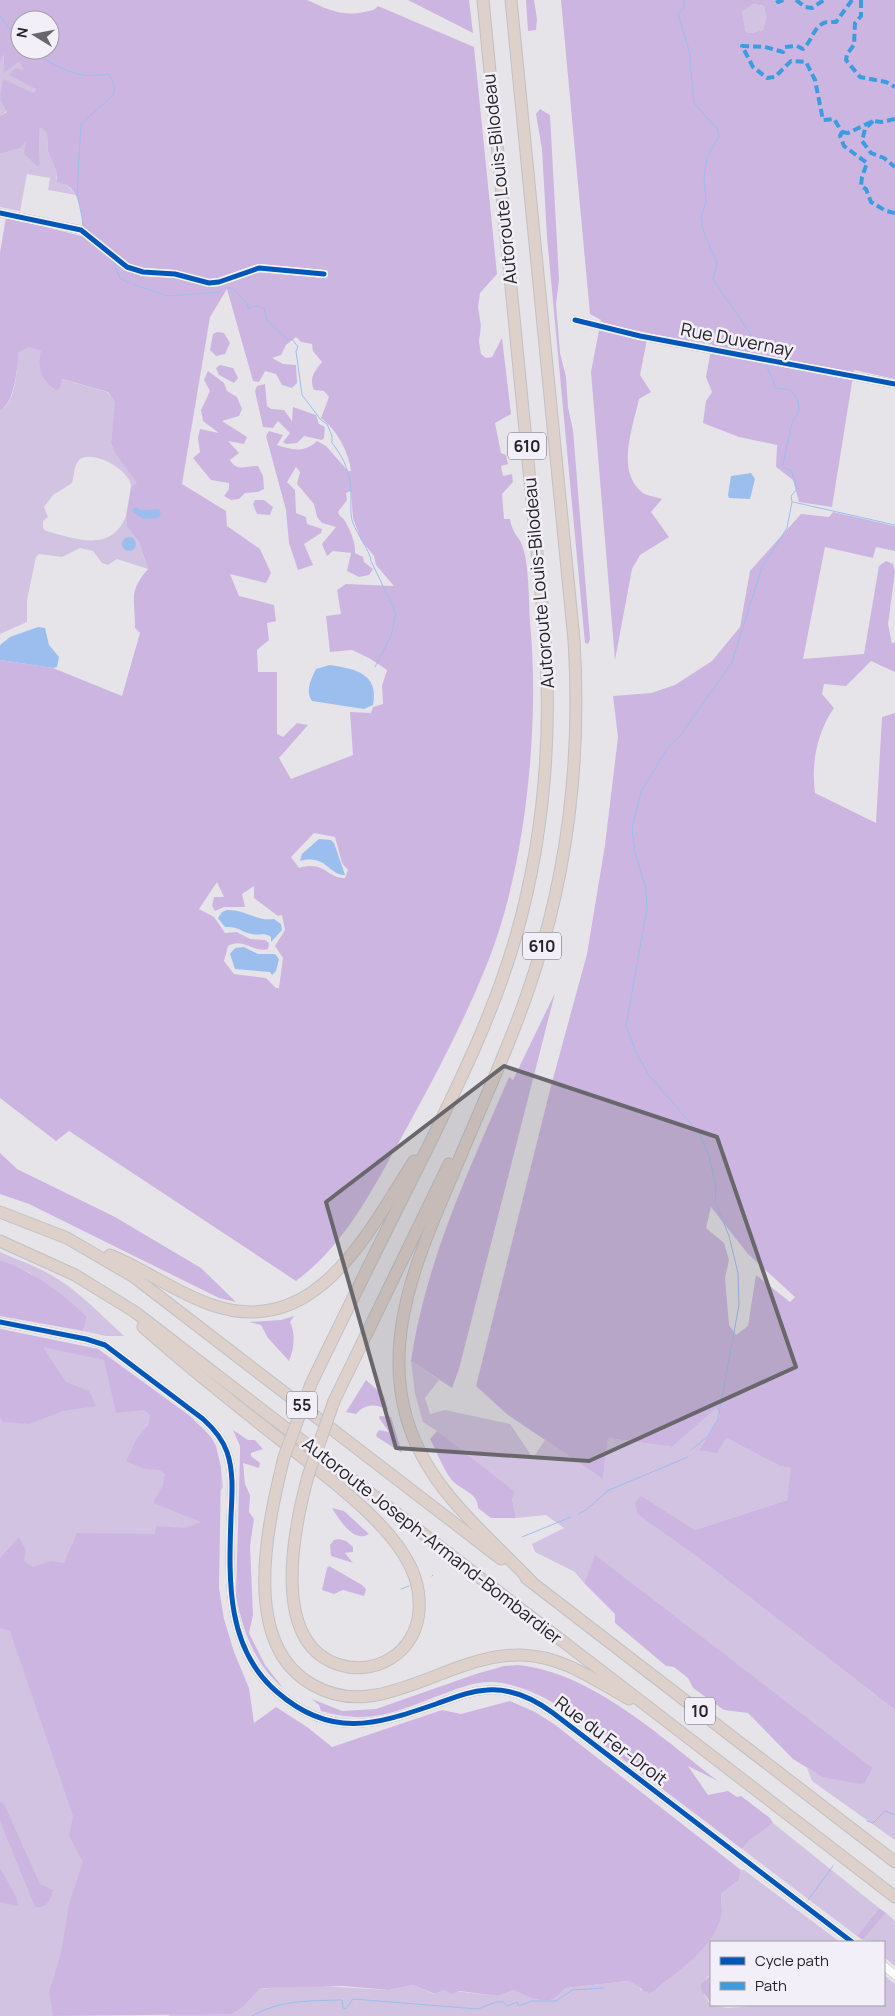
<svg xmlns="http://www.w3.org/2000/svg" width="895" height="2016" font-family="Manrope,sans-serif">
	<rect width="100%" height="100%" fill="#e6e4e9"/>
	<g fill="#d2c3e2">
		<path d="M753,4l11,2 2,12 -3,12 -12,3 -5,-1 -4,-20z"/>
		<path d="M4,53l-1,19 16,-10 17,27 -3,4 -33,23v-53z"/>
		<path d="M42,128l5,6 1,18 8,18v9l13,8 7,8 -28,-5 2,-12 -23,-4 -7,37 -20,-4v-53l13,-4 13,-9 14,24 -1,-32v-4z"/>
		<path d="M29,346l12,5 19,37 1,-9 46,13 9,10 -5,41 3,9 24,31 -7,4c1,-16 -39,-39 -52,-27 -5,5 -5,16 -7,23l-19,12 -9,12 4,10 -5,4v7l3,3c31,8 65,22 80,-15l1,11 12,15 9,27 -31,-10 -9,6 -6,-2 -9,-12 -13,-3 -18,9 -23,-3 -3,3 -9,43v22l-27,12v-224c17,-7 16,-42 19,-58z"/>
		<path d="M0,1252c18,8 36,14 53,24 27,16 49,40 71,60h-18l-23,-5 4,-14 -57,-44 -30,-13z"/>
		<path d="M0,1329l98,20 106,80c15,19 17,35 19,58l-102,168 -65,361h-56z"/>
		<path d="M411,1361l28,19 -14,18 5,16 15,-4 65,14 23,34 12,-18 58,39 5,-41 64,9 44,-40 4,9 -21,34 27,-12 54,28 12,2 -5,32 -92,30 -54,-33 -3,18 62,44 195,151v130l-83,-59 -5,-13 15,9 43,6 8,-15 -278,-212 -11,27 -9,-11 -40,-20 -3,-8 32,-16 -18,-13 -30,3 -4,-20 -75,-67 -14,-9 -8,-28z"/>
		<path d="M773,1823l106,85 -22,28 -115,-87 7,-8z"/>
		<path d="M741,1870h3l96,72h-129v33l-4,2 -3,18 7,10 17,3 37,-3h119v-30l11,9v32h-727l4,-3 60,1 11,-7 17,-18 42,-4 87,5 24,-5 21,9 10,-4 54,6 15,-6 20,9 14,2 7,-2 12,-11 62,-7 7,1 6,8h15l14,-12 52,-69 -1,-15 18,-14z"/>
		<path d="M886,1913l9,8v45l-11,-9v-15l-21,-2z"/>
	</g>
	<g fill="#ccb6e1" fill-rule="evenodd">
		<path d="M0,0h307c20,9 35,17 57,12 6,-1 11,-2 14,-6l96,41 23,227 -17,19 -2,14 3,19 -2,16 2,12 5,4 6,-1 10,-19 9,76 -16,9 6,30 5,2 2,9 -7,2 2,10 9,-2 1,8 -11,12 2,25h6c3,17 10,17 13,29 6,18 6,54 7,74 10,101 -4,243 -41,337 -23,59 -53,116 -84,172 -30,54 -58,112 -109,150l-227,-150 -13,10 -56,-43v-438l53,8 69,28 18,-63 -5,-5c0,-29 -7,-36 13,-59l-9,-27 -12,-15 -1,-11 5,-29 6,-4 -23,-31 -3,-9 4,-41 -7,-10 -46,-13 -2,9 -4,2c-15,-9 -19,-23 -15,-39l-12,-4 -10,5c-2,15 -4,52 -19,58v-157l6,-36 75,19c3,-13 0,-42 -13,-50 -3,-2 -8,-3 -11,-4l-1,-12 -8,-18 -1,-18 -5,-6 -3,1v4l1,32 -3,1 -13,-12 2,-13 -6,7 -20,6v-38l7,-4 -7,-13 3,-20 30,14 3,-4 -27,-14 6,-7 9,2 -5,-8 -16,11 1,-19 -4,9zM20,20h30v30h-30zM227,289l26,92 6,1 6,-11 11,3 6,11 10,3 5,-5 -1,-18 -13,-1 -11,-6 9,-3 5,-10 10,-8 5,5 11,2 1,7 9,11c-8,10 -13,16 -8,28l10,1 5,6 -8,21c15,11 28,34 30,53h-3l-22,-25 -9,-5c-12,12 -25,9 -40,4l6,-10 -14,-4 -3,5 20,74 3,33 9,27 15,-5 -9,-21 17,-11 1,-4 -15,-5 -1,-7 -10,-4 -1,-23 -8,-8 9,-15 4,5 -3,12 17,20 3,13 5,6 14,4 -14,17 5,12 6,-5 18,2 -4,18 12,6 10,-2 4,-6 -9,-7 -1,-5 -8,-4c1,-10 -5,-23 -10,-32 -3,-5 -5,-3 -7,-9l9,-12 -1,-7 5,-2 2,27 8,22 13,16 2,9 18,21 -48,-2 -9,6 4,24 -15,2 4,36 22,-2 17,8 18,12 -5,16 1,18 -10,3 -2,6 -21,-1 3,43 -62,24 -12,-21 29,-33 -11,-2 -14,14 -6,-3v-62h-19l-1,-22 12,-10 -2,-17 9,-2 -2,-16 -35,-9 -9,-22 36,9 5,-10 -11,-24 -33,-23 -1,-15 -44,-27 28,-167zM314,833l21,4 7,26 6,7 -3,8c-19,0 -20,-18 -46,-10l-8,-11zM217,882l7,15h-10l-2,9 3,5 9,-4h21l-3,-13 12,-8v12l24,18 4,-1 3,15 -10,16 8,12 -4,30h-3l-10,-10 -32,-4 -10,-13 4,-15c15,-9 25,7 40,3l1,-6 -4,-3 -15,-1 -13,-7 -12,1 -11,-16 -15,-8z"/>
		<path d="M408,0h61l4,33z"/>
		<path d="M526,0h8l3,19 -1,11 -8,1z"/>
		<path d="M561,0h334v379l-41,-9 -22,137 -33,-5 -6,-22 -17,-13 1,-22 -38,-8 -36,-14 3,-22 6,-9 -6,-15 6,-33 -64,-10 -8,41 11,17 -12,7c-6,28 -24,73 4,94 5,3 14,4 19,6l-11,13 18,25 -29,18 -8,14 -17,91 -24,-288 10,-52 -11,-6zM753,4l11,2 2,12 -3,12 -12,3 -5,-1 -4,-20z"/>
		<path d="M540,109l10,6 9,165 -3,24 4,49 6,24 2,30 5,23 17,209 -2,5 -3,-1 -38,-406 -5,-88 -6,-35z"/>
		<path d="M217,332l7,1 6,10 -5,11 -9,2 -6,-6 3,-16z"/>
		<path d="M220,365l13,3 5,10 -4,5 -15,-8 -3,-7z"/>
		<path d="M208,371l16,12 3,8 10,6 5,12 -3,7 -17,5 25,16 -3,7 -16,-3 11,12 -9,7c7,12 16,6 28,6l5,10 1,13 -6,3 -13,1 -6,6 -8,1 -7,-4 5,-7v-6l-18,-3 -18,-22 7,-6 -2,-14 2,-9 19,4 -16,-12 -2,-11 9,-19 -6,-11z"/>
		<path d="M265,384l2,22 4,3 13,1 8,11 1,-14 23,8 3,9 6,3 -1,11 -2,2 -18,-4 -7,7 -11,1 -3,-2 7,-9 -12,-12 -5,7 -10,-1 -8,-36 2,-5z"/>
		<path d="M255,500h9l9,7 -3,8 -13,-1 -4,-10z"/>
		<path d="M833,512l62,14v25l-19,-4 -3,11 -48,-11 -22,112 61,-5 15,-88 7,-5 7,3 2,8 -7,52 4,20 3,-2v30l-24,-11 -25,25 -22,-2 -2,10 12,14c-17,24 -23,56 -19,85l61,30 6,-106 13,-4v997l-195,-151 -62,-44 -3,-12 6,-7 54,34 92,-30 4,-32 -11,-2 -54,-28 -9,15 -18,-3 21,-34 -4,-8 -44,39 -64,-9 -5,41 -95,-64 -32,-29 75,-300 36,-132 18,-109 13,-108 -5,-41 38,-3 24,-8 37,-24 28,-34 10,-56 51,-57 28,3zM711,1207l37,47 47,43 -5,5 -34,-27 -8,51 -12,9 -7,-10 -4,-47 4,-18 -5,-17 -18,-15z"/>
		<path d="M555,993l-96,376 -7,19 -41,-27c16,-104 57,-188 98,-284l4,3z"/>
		<path d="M0,1153l17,16 98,48 86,51 35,34 -17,-4 -190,-94 -29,-10z"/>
		<path d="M0,1260c37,14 58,30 87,57l-4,14 -83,-15z"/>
		<path d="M294,1316l-4,6c6,12 4,27 -1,39l-21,-23 -7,-13 -12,-3 32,-2z"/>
		<path d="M0,1329l98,20 92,67 21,21 5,9 5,22 -2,120 5,31 10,33 15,36 5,35 22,-16 31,20 25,20 110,-37 19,4 49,-13 25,11 19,12 187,146 -2,10 -18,14c0,8 2,16 0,23 -9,33 -42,52 -65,73l-7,3c-9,-3 -12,-10 -21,-12l-62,7 -12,11 -7,2 -14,-2 -20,-9 -15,6 -39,-5 -7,3 -8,-4 -9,4 -22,-9 -24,5 -47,-4 -76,2 -6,1 -17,18 -11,7 -179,2 -4,-24 12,-39 8,-49 14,-42 -14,-26 4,-20 -63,-185 -10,-3v-70l19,-21 7,13 -2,11 9,6 17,-6 14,2 13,-30 78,1 1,-8 29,2 16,-6 -48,-19 10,-18 2,-11 -6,-4 -14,-1 -19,-8 11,-23 12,-14 1,-9 -6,-5 -28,3 -12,-53 -61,-13 23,35 23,9 7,15 -33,5 -34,13 -26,-2 -3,-5z"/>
		<path d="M366,1380l18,16 4,14c-12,-6 -22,-7 -32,4l-10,-2z"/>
		<path d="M380,1416l11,1 11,36 -25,-16 -1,-2 3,-5 10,2 -10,-14z"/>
		<path d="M233,1430l15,10h7l8,9 -12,4v3l9,7 -1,5 -16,-5 2,21 5,11 -1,17 5,7 -4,27 3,69 -4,18 16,32 18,23c-28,-24 -40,-56 -47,-92l4,-140v-10z"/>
		<path d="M437,1431l78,61 -3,6 4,20h-25l-13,-10c0,-14 -14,-17 -23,-25 -9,-7 -19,-33 -25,-44z"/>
		<path d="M332,1508l12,3 25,23c-15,10 -30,-15 -37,-26z"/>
		<path d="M339,1539l7,2 7,6v5l-8,1 8,10 -22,-7 -1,-11 4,-5z"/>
		<path d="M595,1555l278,213 -8,15 -6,1 -37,-7 -29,-18 -45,-46 -24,-3 -31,-22 -5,-10 -14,-11 -8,-1 -51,-43v-9l-31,-31z"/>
		<path d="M329,1566l33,19 4,4 -2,7 -21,-6 -9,4 -12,-4 5,-22z"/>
		<path d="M518,1665c73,7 144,73 200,116l-30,-15 20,29 20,-4 9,6 4,-1 29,22 3,5 -24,18 -7,8 -138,-104 3,-9c-35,-21 -71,-50 -113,-54 -17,-1 -33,5 -48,11 -47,17 -73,33 -125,18l-2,-6 -7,-6 30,12 34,-2 100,-35 28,-8z"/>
		<path d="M0,1802l4,2 36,80 13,6c-2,10 -7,19 -18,17l-35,-86z"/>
		<path d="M0,1868l17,30 1,6 -2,2 -16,-4z"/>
		<path d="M879,1908l7,5 -23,27 -6,-4z"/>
		<path d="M711,1975v28l-10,-13v-6z"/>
	</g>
	<g fill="#9cbeef">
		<path d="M751,473l4,6 -5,20 -21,-1 -1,-3 3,-19z"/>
		<path d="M135,507l6,3 18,-1 2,6 -3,3 -15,1 -11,-8z"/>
		<circle cx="129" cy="544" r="7"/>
		<path d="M38,627l7,1 4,17 10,12 -2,10 -4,1 -53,-8v-15l10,-8z"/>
		<path d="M330,665c25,4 49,8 43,40l-9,4 -52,-8c-7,-10 -1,-22 4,-32z"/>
		<path d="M319,839l12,1 3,3 11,32c-16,1 -18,-21 -45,-14l2,-7z"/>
		<path d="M227,910c21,0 27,11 47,9l7,5 1,6 -11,12v-5c-7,-5 -12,-1 -19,-3 -12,-2 -13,-8 -27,-7l-7,-9 4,-6z"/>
		<path d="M244,947l14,7h17l4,5 -3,12 -4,4 -2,-3 -35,-3 -5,-15 5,-6z"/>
	</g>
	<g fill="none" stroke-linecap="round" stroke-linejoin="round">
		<g stroke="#9cbeef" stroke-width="1">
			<path d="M684,0v7l-6,7 11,36 5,53 24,27 1,6 -12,21 -3,20 2,26 -5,14 2,13 14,33 -4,16 36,53 20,23"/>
			<path d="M0,16l20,26"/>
			<path d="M29,50c29,17 46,30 80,24l6,13 -2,8 -32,29 -4,70 7,32"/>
			<path d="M82,236l12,9"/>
			<path d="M112,259l8,19 9,5"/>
			<path d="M133,284l34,12 53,-4"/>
			<path d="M227,288h6l15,17v4l8,-3 8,2 3,12 21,20 4,-1 6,8 -2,4 6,44 19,25 6,4 5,12v7c13,16 19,32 19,53 0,9 -1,19 2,27 4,11 18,30 18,38l25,52 -5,23 -16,31"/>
			<path d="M793,502l102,23"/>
			<path d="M691,1450l16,-13 11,-18 21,-114 -1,-32 -9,-37 -14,-35 1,-14 -7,-31 -10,-23 -51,-59 -12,-22 -10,-26 21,-118 -1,-19 -11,-37 -3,-24 9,-36 27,-45 12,-11 52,-74 30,-95 25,-39 5,-26 -1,-6 6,-7 -6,-19 -9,-2 10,-45 7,-13 -1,-9 -7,-11 -15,-2 -9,-21"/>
			<path d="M578,1514l8,-4 23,-20 79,-33"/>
			<path d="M522,1537l49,-20"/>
			<path d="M432,1576l1,-1"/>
			<path d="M401,1589l8,-3"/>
			<path d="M867,1821l6,2 12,-12 10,4"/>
			<path d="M808,1900l25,-34"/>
			<path d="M252,2016c28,-16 56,-15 87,-16h3l1,8 3,1 7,-10 125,10 18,-7h7l4,4 10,-4 2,4 13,-5h24l16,-11 31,-2"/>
		</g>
		<g stroke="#c4c2c6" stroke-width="9">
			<g id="minor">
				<path d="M0,213l81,17 46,37 16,5 32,2 34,9 10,-1 40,-14 65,6"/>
				<path d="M575,320l65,16 255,48"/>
				<path d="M0,1322l86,17 19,6 98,74c10,9 19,19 24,33 7,20 5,43 4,64 -2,61 -6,132 46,176 54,47 98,33 159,12 17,-6 33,-13 51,-14 25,-2 47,9 66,23l299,229"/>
				<path d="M884,1966l11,9"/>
			</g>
		</g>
		<g stroke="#c2c1c4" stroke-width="13">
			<g id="highway">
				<path d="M511,0l63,640c7,112 -5,226 -40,333 -21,66 -51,129 -78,194 -33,78 -74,163 -50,249 19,70 77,115 125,165"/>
				<path d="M0,1212l67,26 67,39 367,282"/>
				<path d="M0,1241l75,34 60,37 760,585"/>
				<path d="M110,1255c35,14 66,38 102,50 104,36 156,-73 202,-144"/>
				<path d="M143,1327c48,43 99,83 149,122 35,28 89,68 112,106 20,31 23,74 -7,99 -16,13 -38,17 -57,11 -71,-21 -46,-137 -32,-189"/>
				<path d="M311,1384c39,-81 79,-161 119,-241 33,-68 65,-134 86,-207 28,-98 36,-200 29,-301l-62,-635"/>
				<path d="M334,1401l115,-237"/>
				<path d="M284,1457c-16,66 -45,187 29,228 19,11 41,14 63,10 49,-9 94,-41 145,-40 42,1 73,25 108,44"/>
				<path d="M526,1578l369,284"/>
			</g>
		</g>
		<use href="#minor" stroke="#fbfbfc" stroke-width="8"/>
		<use href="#highway" stroke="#ded0ca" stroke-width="11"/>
		<g stroke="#c2c1c4" stroke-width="13" stroke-linecap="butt">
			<g id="highway-bridge">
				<path d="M284,1457l27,-73"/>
				<path d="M308,1476l26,-75"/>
			</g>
		</g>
		<use href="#highway-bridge" stroke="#ded0ca" stroke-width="11"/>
		<g stroke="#3c9ce0" stroke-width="4" stroke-dasharray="8 4" stroke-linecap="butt">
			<path d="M777,0l1,2 6,-2"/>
			<path d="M796,0l9,7 7,1 12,-8"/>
			<path d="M852,0l-16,22c-3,0 -5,0 -8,0 -14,1 -16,20 -25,27l-6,-3 -12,1 -2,5 -18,-5 -23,-1 11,21 14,11 8,-1 16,-16 15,1 9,18 8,40 11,-1 8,13 -2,4 4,10 23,17 -5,14 -1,9 5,3 5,13 15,9 9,2"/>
			<path d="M861,0v16l-6,7 -1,22 -7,9 -1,6 14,17 26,5 9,5"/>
			<path d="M873,121l-8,8 -3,12 9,12 13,5 11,9"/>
			<path d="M842,132l6,1 25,-12 8,1 14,-3"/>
		</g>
		<g stroke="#f3eff8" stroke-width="8">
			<g id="cycleway">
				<path d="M0,213l81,17 46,37 16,5 32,2 34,9 10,-1 40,-14 65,6"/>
				<path d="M575,320l65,16 255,48"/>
				<path d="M0,1322l86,17 19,6 98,74c10,9 19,19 24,33 7,20 5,43 4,64 -2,61 -6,132 46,176 54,47 98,33 159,12 17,-6 33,-13 51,-14 25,-2 47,9 66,23l299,229"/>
			</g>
		</g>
		<use href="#cycleway" stroke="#0057b8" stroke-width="5"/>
	</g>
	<path fill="#69676b" fill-opacity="0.2" stroke="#69676b" stroke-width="4" stroke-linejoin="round" d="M504,1066l213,71 79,230 -207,94 -193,-13 -70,-246z"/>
	<g text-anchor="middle" stroke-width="5" stroke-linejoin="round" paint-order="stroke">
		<g fill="#f3eff8" stroke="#636066" stroke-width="1">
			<rect x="508" y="432.5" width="38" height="27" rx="4"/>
			<rect x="523" y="932.5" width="38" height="27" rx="4"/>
			<rect x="287" y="1391.5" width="30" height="27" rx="4"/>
			<rect x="685" y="1697.5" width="30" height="27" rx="4"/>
		</g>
		<g font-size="16" font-weight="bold" fill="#252327">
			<text x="527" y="452">610</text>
			<text x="542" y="952">610</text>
			<text x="302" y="1411">55</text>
			<text x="700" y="1717">10</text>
		</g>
		<g font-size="18" fill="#252327" stroke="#f3eff8">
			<text transform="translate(500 179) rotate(-96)" y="6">Autoroute Louis-Bilodeau</text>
			<text transform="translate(737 340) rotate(11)" y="6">Rue Duvernay</text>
			<text transform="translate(539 583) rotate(-95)" y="6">Autoroute Louis-Bilodeau</text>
			<text transform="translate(432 1541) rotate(38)" y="6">Autoroute Joseph-Armand-Bombardier</text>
			<text transform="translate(611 1741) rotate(37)" y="6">Rue du Fer-Droit</text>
		</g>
	</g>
	<rect x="710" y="1941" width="175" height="65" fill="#f3eff8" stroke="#a19da4"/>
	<rect x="720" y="1957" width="25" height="8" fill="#0057b8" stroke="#a19da4"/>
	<text x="755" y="1966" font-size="15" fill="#252327">Cycle path</text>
	<rect x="720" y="1982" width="25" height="8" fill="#3c9ce0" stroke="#a19da4"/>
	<text x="755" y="1991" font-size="15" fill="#252327">Path</text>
	<g transform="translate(35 35) rotate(280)"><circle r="24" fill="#f3eff8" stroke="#a19da4"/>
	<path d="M0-4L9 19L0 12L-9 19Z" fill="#69676b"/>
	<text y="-8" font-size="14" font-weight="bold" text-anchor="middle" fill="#252327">N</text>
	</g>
</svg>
